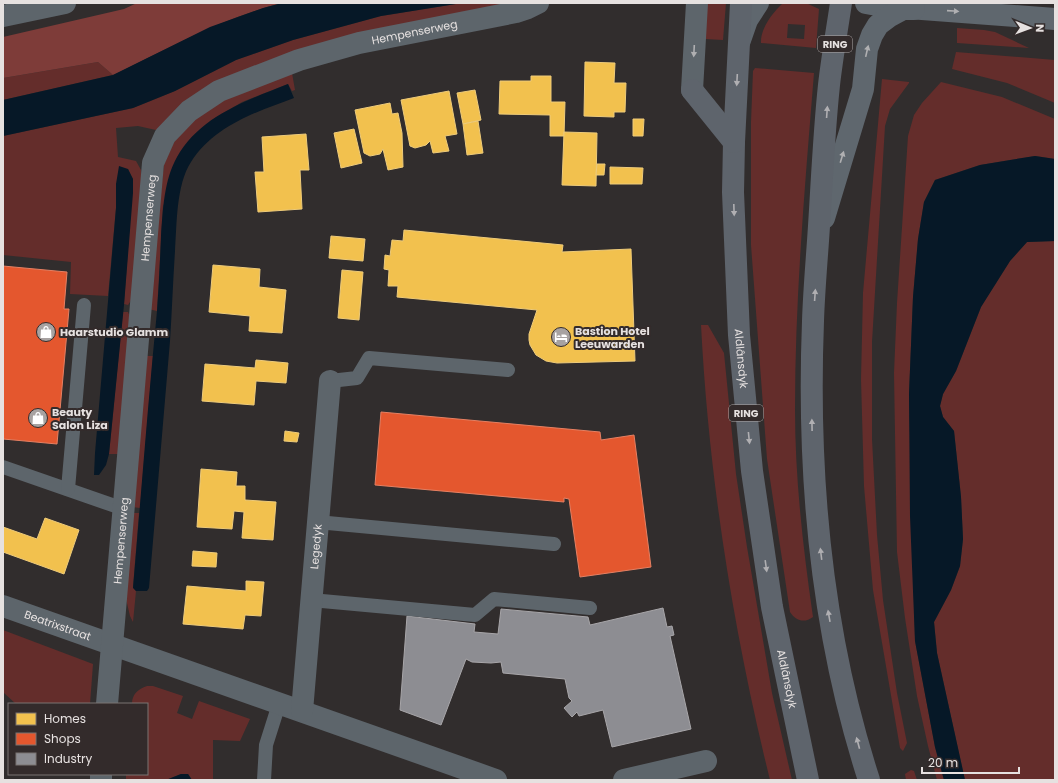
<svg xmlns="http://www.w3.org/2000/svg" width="1058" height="783" font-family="Poppins,sans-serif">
	<rect width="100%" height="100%" fill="#312d2d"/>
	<g fill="#642d2b" fill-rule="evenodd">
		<path d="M462,3h54l-159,32 -201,95 -18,-4 -22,2 2,29 18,4 5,9v22l-9,107 -4,6 -4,-1 9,-125 -5,-10 -12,15v24l-8,88 -38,-2 1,-32 -68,-7v-119l130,-28 42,-17 61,-31 57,-20 88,-24z"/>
		<path d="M707,3h19l-3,37 -18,-1z"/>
		<path d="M783,3h23l13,6 -3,39 -55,-5c-1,-14 12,-31 22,-40zM788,24l17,1 -1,14 -17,-1z"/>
		<path d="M957,28l27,2 11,2 34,16 -72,-5z"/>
		<path d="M956,52l99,8v43l-48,-20 -55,-14z"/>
		<path d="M98,62l15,13 -110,25v-22z"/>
		<path d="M755,68l59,5c-9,112 -19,224 -19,336 0,69 8,139 18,208 -9,7 -18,3 -23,-5l-23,-153 -16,-214v-123l2,-51z"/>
		<path d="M292,73l3,17 -3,1 -4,-7 -46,18 -32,19 -47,85 -6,105 -9,-2 16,-145 10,-22 21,-24 29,-20z"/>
		<path d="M882,79l27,3v1l-19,26 -5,17 -13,216v97l5,96 6,65 14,93 10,50 -4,8 -3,-3 -27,-158 -9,-104 -3,-107 2,-86z"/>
		<path d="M941,82l61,15 53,22v40l-20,-3 -55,9 -45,15 -11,22 -6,37 -5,58 -4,97 6,247 20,106 9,33h-7l-9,-34 -11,-50 -12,-78 -8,-66 -3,-179 3,-70 11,-167 6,-21 8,-12z"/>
		<path d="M1055,241v539h-90l-28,-127 -3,-31 17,-32 9,-24 3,-27 -2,-42 -7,-66 -11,-14 -3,-11 3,-12 13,-23 25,-64 29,-46 17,-19z"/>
		<path d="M123,312h5l2,5 -12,137h-9z"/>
		<path d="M701,325h7l16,28 12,121 11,73 25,146 20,87h-22c-37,-150 -61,-301 -69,-455z"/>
		<path d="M144,356h9l-13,152 -8,-1z"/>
		<path d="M132,513h7l-6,74 3,4 -3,31 -3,-6 -4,-17z"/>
		<path d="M3,630l90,34 -3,40h-74l-13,-12z"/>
		<path d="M147,686h6l30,10 -6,17 15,6 7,-18 51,18 -10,22 -27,-1v40h-21l-4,-6h-7l-15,6h-40v-6h21v-70h-15c0,-10 6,-15 15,-18z"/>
		<path d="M911,770l3,1 3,9h-11l-1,-6z"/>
	</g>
	<path fill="#7e3c39" d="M137,3h145c-60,15 -114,46 -169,72l-15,-13 -95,16v-41l121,-28z"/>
	<g fill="#061827">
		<path d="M282,3h180l-81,13 -88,24 -57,20 -61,31 -42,17 -130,28v-36l110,-25 97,-48 53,-19z"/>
		<path d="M288,84l6,14c-38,14 -80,28 -103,64 -15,23 -14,62 -16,89 -2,30 -3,60 -5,90 -7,83 -14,165 -21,247l-2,3h-11l-3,-3c8,-93 15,-185 24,-277 2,-25 3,-50 4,-75 2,-27 3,-56 16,-79 23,-41 71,-57 111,-73z"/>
		<path d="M1035,156l20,3v82l-28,1 -17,19 -29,46 -25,64 -13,23 -3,12 3,11 11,14 7,66 2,42 -3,27 -9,24 -17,32 3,31 28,127h-21l-9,-33 -20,-106 -5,-125 -1,-122 4,-97 5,-58 6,-37 11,-22 45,-15z"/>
		<path d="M119,166l9,3 5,10v14l-9,112 -15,149 -3,11 -7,10h-5l1,-22 21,-245v-24z"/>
		<path d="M181,774h7l4,6h-26z"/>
	</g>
	<g fill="#f2c14e" stroke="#eecb7a">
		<path d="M585,62l30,1 -1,20h12l-1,29h-11v5l-30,-1z"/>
		<path d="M531,76h20v26h14l-1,34h-14v-21l-51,-1 1,-33h31z"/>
		<path d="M475,90l6,30 -18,4 -6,-31z"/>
		<path d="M449,91l8,43 -12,2 4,15 -16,2 -3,-12 -4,4 -11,3 -5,-2 -9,-46z"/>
		<path d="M390,103l2,11 6,-1 4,20 1,34 -15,3 -5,-21 -3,5 -10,2 -6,-3 -9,-43z"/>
		<path d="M633,119h11l-1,17h-10z"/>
		<path d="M478,121l5,32 -16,2 -4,-31z"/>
		<path d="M354,129l8,34 -21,5 -7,-35z"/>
		<path d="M564,132l33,1 -1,53 -34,-1z"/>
		<path d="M306,134l3,36h-9l2,39 -44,3 -3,-40h9l-2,-35z"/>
		<path d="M597,164h8l-1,11h-8z"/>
		<path d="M610,167l33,1 -1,16h-32z"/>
		<path d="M404,230l159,15 -1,7 69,-3 4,112 -78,2 -11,-2 -10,-6 -6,-10 -1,-5v-6l8,-24 -140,-13 1,-11h-10l1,-16 -5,-1 1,-14 5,1 2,-16 11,1z"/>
		<path d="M331,236l34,3 -2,22 -34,-3z"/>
		<path d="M213,265l47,4 -1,18 27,3 -4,43 -33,-2 1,-15 -41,-4z"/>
		<path d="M342,270l21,2 -4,48 -21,-2z"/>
		<path d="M256,360l32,3 -2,20 -30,-2 -2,24 -52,-4 3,-37 50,4z"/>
		<path d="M285,431l14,2 -2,9 -13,-1z"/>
		<path d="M201,469l36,3 -1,14h9v14l31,2 -3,38 -31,-2 2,-26 -10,-1 -2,18 -35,-2z"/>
		<path d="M45,518l34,12 -15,44 -61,-22v-25l34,12z"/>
		<path d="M193,551l24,2 -1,14 -24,-1z"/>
		<path d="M246,581l18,1 -3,34 -16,-1 -2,14 -60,-5 4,-38 59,5z"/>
	</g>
	<g fill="#e4572e" stroke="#e58063">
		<path d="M3,266l64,6 -3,37h5l-12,135 -54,-5z"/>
		<path d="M381,412l219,20 1,8 33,-5 17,132 -71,10 -11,-78 -5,-1v4l-189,-17z"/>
	</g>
	<path fill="#8d8d92" stroke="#a8a6a9" d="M663,608l4,19 5,-1 2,9 -4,1 21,93 -79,18 -9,-37 -24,6 -2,-4 -5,5 -8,-9 8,-7 -3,-3 -4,-19 -62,-6 -2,-11 -10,1 -19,-1 -6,-3 -25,66 -41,-15 7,-94 68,8 -1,8 24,2 3,-25 87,8 2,8z"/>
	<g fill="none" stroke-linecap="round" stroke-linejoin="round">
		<g stroke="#5d656b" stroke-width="14">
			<path d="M330,381l27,-3 12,-20 139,12"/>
			<path d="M3,467l121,42"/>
			<path d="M68,489l16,-184"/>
			<path d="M317,522l237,22"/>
			<path d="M311,600l164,15 19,-16 96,9"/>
			<path d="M264,780l2,-35 13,-41"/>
		</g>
		<g stroke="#5d656b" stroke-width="22">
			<path d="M3,16l62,-13"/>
			<path d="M692,90l5,-87"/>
			<path id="s1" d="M3,606l493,174"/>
			<path id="s2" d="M107,704l46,-541 12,-27 24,-25 30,-20 80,-31 60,-17 157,-31 12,-4 10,-5"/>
			<path id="s3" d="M302,711l28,-330"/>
			<path d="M101,780v-6"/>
			<path d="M624,780l82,-19"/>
		</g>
		<g stroke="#5f676e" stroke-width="22">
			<path d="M866,3l16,3 173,13"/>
			<path d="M740,40l7,-20 11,-17"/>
			<path d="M824,218l39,-129 4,-40 5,-14 6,-10 12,-9 13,-7h11"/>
		</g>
		<g stroke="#5e646c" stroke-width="22">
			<path id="s4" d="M741,3l-7,139 -1,50 6,143 13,136 20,136 36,173"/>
			<path d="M841,3c-4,27 -9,55 -12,82 -5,47 -7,94 -10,141 -2,32 -5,63 -6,95 -6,155 8,311 56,459"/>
			<path d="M692,90l42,52"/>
		</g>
	</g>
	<defs><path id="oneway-solid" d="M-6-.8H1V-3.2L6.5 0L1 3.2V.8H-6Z"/></defs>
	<g fill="#b0b0b2">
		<use href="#oneway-solid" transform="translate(953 11) rotate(4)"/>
		<use href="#oneway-solid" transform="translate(867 51) rotate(-77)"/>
		<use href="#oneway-solid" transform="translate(842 157) rotate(-73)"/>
	</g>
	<use fill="#afafb1" href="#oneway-solid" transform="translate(694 51) rotate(93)"/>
	<g fill="#b0afb2">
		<use href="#oneway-solid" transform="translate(737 80) rotate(93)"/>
		<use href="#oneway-solid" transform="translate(827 112) rotate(-86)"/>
		<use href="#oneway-solid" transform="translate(734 210) rotate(88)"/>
		<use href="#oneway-solid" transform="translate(815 295) rotate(-86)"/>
		<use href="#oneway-solid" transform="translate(812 425) rotate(-91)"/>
		<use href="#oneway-solid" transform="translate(749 438) rotate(84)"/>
		<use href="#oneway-solid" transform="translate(821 554) rotate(-97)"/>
		<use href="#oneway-solid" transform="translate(766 566) rotate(82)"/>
		<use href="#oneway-solid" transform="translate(829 616) rotate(-100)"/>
		<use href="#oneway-solid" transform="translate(858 743) rotate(-105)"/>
	</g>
	<defs>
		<g id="shop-disc" transform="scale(1)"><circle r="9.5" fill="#a7a2a1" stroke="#332b2b"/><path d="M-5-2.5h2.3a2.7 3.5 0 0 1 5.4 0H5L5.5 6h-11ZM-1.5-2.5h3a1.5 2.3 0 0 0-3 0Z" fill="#fff"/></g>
		<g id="hotel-disc" transform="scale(1)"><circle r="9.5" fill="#a7a2a1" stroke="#332b2b"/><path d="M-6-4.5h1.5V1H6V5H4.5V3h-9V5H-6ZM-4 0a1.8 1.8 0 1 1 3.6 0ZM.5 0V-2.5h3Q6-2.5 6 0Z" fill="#fff"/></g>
	</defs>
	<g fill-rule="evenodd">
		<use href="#shop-disc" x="46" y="332"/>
		<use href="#hotel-disc" x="561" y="337"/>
		<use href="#shop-disc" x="38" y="418"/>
	</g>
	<g text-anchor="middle" stroke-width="4" stroke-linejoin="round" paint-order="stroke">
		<g fill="#332b2b" stroke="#b0aaaa" stroke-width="1">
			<rect x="818" y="36" width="34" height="16" rx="3"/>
			<rect x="729" y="405" width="34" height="16" rx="3"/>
		</g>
		<g font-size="10" font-weight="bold" fill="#e6e1e0">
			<text x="835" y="48">RING</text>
			<text x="746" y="417">RING</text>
		</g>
		<g font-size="11" fill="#e6e1e0" stroke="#332b2b">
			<text dy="4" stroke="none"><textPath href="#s2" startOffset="848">Hempenserweg</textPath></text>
			<text dy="4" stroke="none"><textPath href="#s2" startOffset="488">Hempenserweg</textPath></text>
			<text dy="4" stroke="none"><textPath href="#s4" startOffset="356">Aldlânsdyk</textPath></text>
			<text dy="4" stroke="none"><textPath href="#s2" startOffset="164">Hempenserweg</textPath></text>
			<text dy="4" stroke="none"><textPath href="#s3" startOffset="165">Legedyk</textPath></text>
			<text dy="4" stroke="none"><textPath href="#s1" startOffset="58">Beatrixstraat</textPath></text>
			<text dy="4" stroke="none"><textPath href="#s4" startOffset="680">Aldlânsdyk</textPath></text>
		</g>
		<g font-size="11" font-weight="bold" fill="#e6e1e0" stroke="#332b2b" text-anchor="start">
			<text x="575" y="335">Bastion Hotel<tspan x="575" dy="13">Leeuwarden</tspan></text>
			<text x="60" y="336">Haarstudio Glamm</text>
			<text x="52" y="416">Beauty<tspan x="52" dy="13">Salon Liza</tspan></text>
		</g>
	</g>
	<rect width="1058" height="783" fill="none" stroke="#e6e1e0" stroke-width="8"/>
	<rect x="8" y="703" width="140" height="72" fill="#332b2b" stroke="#7b7473"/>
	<rect x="16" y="713" width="20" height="12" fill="#f2c14e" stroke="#7b7473"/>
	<text x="44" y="723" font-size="12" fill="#e6e1e0">Homes</text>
	<rect x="16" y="733" width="20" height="12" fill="#e4572e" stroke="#7b7473"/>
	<text x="44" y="743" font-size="12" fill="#e6e1e0">Shops</text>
	<rect x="16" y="753" width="20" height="12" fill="#8d8d92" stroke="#7b7473"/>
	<text x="44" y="763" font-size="12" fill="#e6e1e0">Industry</text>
	<g transform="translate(1030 28) rotate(91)" stroke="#332b2b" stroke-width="3" paint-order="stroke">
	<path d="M0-3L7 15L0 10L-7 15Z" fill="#e6e1e0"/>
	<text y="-6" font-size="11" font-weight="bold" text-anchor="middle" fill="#e6e1e0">N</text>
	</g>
	<path d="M922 767v6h97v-6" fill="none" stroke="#e6e1e0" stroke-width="2"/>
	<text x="928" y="767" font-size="12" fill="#e6e1e0" stroke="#332b2b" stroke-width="3" paint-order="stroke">20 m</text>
</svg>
